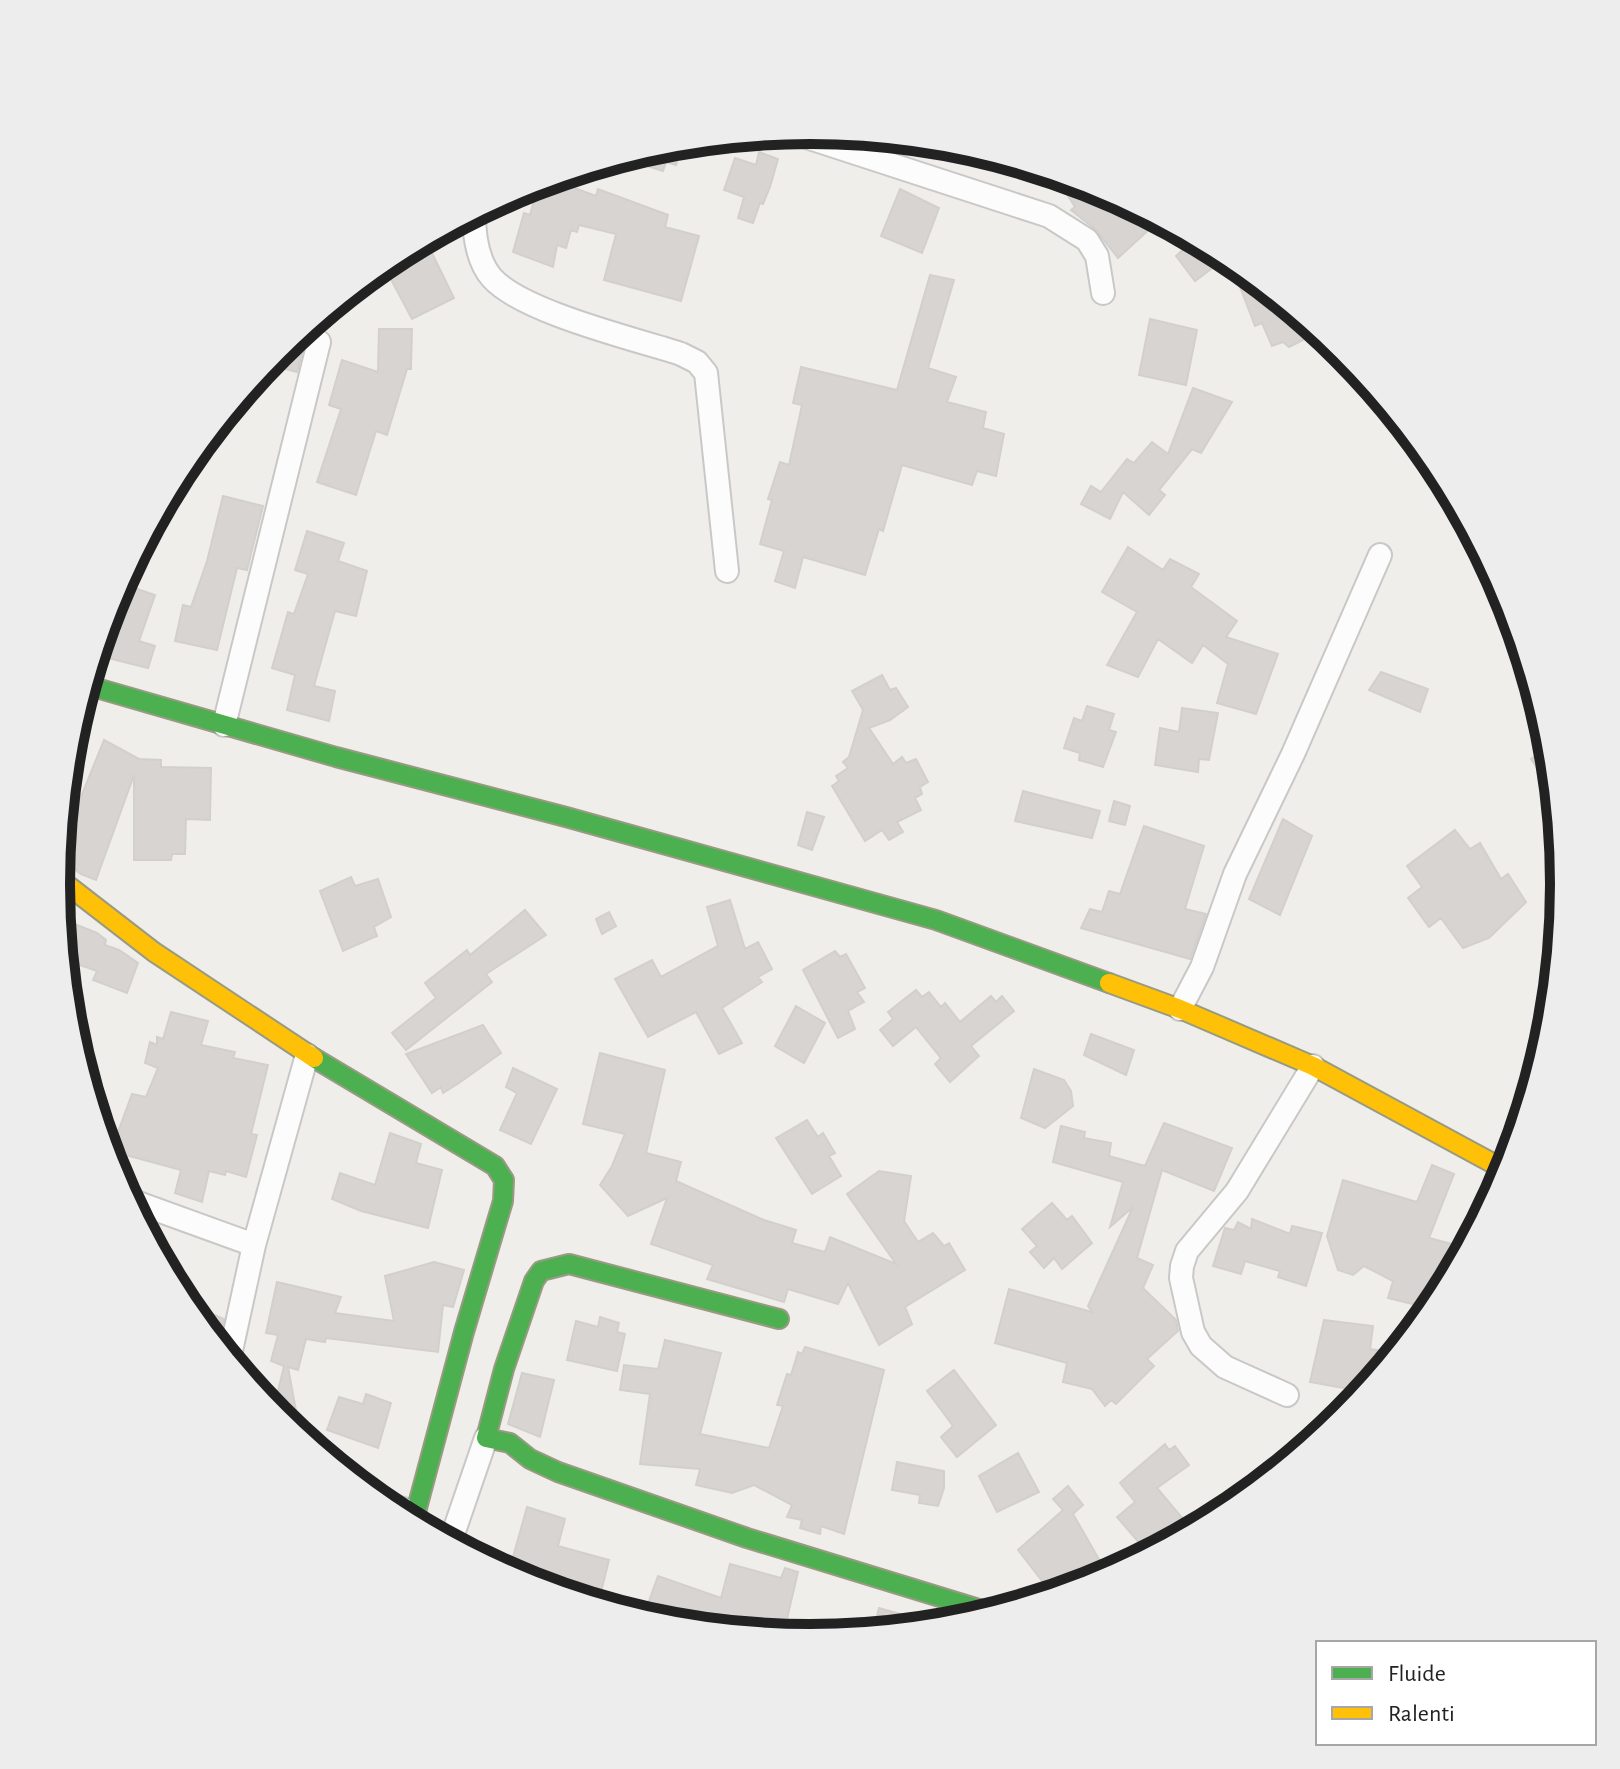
<svg xmlns="http://www.w3.org/2000/svg" width="1620" height="1769" font-family="'Alegreya Sans',sans-serif">
<rect width="100%" height="100%" fill="#f0eeeb"/>
<path fill="#d7d4d2" stroke="#d3d0cc" stroke-width="2" d="M682,143l-6,22 -10,-3 -3,9 -42,-13 42,-13z
M759,152l19,7 -8,28 -7,17 -3,-1 -7,20 -15,-5 6,-21 -20,-7 11,-32 21,7z
M1055,175l44,13 39,21 14,18 -34,31 -23,-29 -24,-19 4,-3z
M550,179l46,17 2,-7 70,26 -3,12 34,9 -18,65 -77,-21 12,-46 -37,-9 -2,7 -6,-2 -5,18 -9,-3 -4,22 -40,-15 11,-39 6,2 6,-22 5,3 5,-16z
M900,189l39,19 -17,45 -41,-17z
M1195,239l32,18 -32,24 -19,-25z
M431,251l23,47 -42,21 -25,-47z
M1229,258l63,51 11,31 -14,7 -6,-5 -11,4 -10,-23 -7,3z
M930,275l24,5 -26,88 28,9 -9,25 39,10 -3,16 21,6 -8,42 -19,-5 -5,14 -70,-20 -19,66 -4,-2 -14,46 -62,-18 -8,31 -20,-7 9,-30 -24,-7 12,-44 -4,-1 12,-37 9,3 13,-60 -9,-2 8,-36 96,23z
M1150,319l47,11 -11,55 -47,-10z
M379,329h33l-1,40h-4l-20,66 -11,-4 -20,64 -39,-13 24,-73 -12,-4 13,-45 36,12z
M303,330l-5,22 4,1 -5,19 -31,-8 11,-13z
M1193,388l39,14 -31,51 -9,-4 -33,41 6,5 -16,20 -26,-23 -13,27 -29,-15 10,-18 10,6 26,-33 7,4 18,-21 16,12z
M223,496l40,10 -16,64 -10,-2 -20,82 -42,-9 8,-36 8,2 16,-46z
M307,531l37,12 -6,18 29,10 -11,45 -21,-5 -21,75 21,5 -6,30 -42,-11 8,-35 -23,-7 16,-56 6,2 14,-40 -13,-4z
M1128,547l35,23 7,-11 29,15 -8,13 46,34 -11,16 52,17 -22,60 -39,-11 11,-39 -25,-19 -11,18 -34,-24 -20,38 -31,-12 30,-53 -35,-20z
M120,583l35,12 -16,46 16,5 -7,22 -40,-10 7,-23 -12,-5 6,-20 4,1z
M1381,672l47,17 -8,23 -51,-22z
M882,675l8,15 6,-2 12,19 -18,13 -21,8 24,36 9,-7 4,6 10,-4 12,23 -8,5 2,7 -7,4 6,12 -24,12 6,10 -14,8 -7,-10 -17,11 -33,-55 7,-5 -3,-5 12,-8 -5,-6 6,-5 14,-47 -11,-19z
M1087,706l27,8 -5,16 7,2 -13,35 -24,-7 1,-7 -16,-5 10,-30 8,3z
M1182,708l36,5 -9,47 -10,-1 -1,13 -43,-7 5,-37 19,4z
M104,740l35,19 22,1v7l50,1 -1,52 -24,-1 -1,35h-13l-1,6h-37v-85l-38,105 -15,-6 -21,-16 14,-44z
M1550,745l2,15 3,35 -24,-36z
M1023,791l77,20 -8,27 -77,-17z
M1114,801l16,5 -5,19 -16,-4z
M807,812l17,5 -12,33 -14,-5z
M1283,819l29,17 -32,79 -31,-16z
M1144,826l60,20 -19,63 21,5 -16,45 -109,-31 9,-19 12,3 7,-21 11,3z
M1455,830l15,19 10,-6 21,36 7,-5 18,28 -37,36 -26,10 -22,-30 -12,9 -21,-29 14,-11 -15,-21z
M351,877l4,9 23,-7 13,38 -17,10 3,9 -34,15 -23,-60z
M730,900l15,49 13,-7 14,27 -14,8 4,5 -40,26 20,35 -23,11 -23,-42 -48,25 -33,-58 37,-19 9,17 57,-31 -11,-39z
M525,910l21,25 -60,39 6,8 -86,68 -14,-17 44,-35 -11,-15 42,-33 3,5z
M609,912l7,14 -14,8 -6,-15z
M72,923l25,10 9,7 -1,5 14,5 19,13 -11,30 -34,-13 4,-9 -34,-12v-8z
M835,951l5,6 6,-3 19,34 -8,4 7,10 -16,9 7,18 -17,9 -35,-68z
M916,990l6,7 7,-5 12,15 4,-4 15,19 31,-26 5,6 6,-6 12,15 -43,35 8,10 -29,26 -15,-18 6,-6 -25,-31 -23,19 -13,-16 13,-11 -5,-7z
M796,1006l29,17 -21,40 -29,-17z
M171,1012l37,9 -7,24 34,7 -2,6 35,7 -17,69 6,1 -11,42 -20,-6 -1,4 -16,-4 -7,31 -27,-9 6,-23 -70,-19 21,-57 14,3 12,-29 -13,-5 5,-21 7,3v-8l6,2z
M483,1025l18,28 -42,30 -16,10 -2,-6 -9,6 -26,-39z
M1091,1034l43,16 -8,25 -42,-20z
M600,1053l65,17 -19,83 35,9 -5,19 88,39 32,10 -4,13 33,9 5,-15 66,27 -49,-70 32,-23 32,5 -7,45 14,21 15,-9 11,13 5,-3 16,27 -60,37 7,17 -33,21 -31,-62 -10,21 -50,-15 -4,13 -77,-23 6,-14 -62,-21 16,-46 -39,18 -28,-31 12,-19 13,-32 -42,-10z
M513,1068l44,21 -26,55 -31,-14 17,-37 -11,-6z
M1034,1069l30,11 7,11 2,15 -28,22 -24,-10z
M807,1120l11,17 5,-4 12,20 -6,3 12,20 -29,18 -36,-56z
M1164,1123l68,25 -18,43 -52,-21 -25,88 16,7 -10,23 33,32 2,11 -31,28 7,7 -38,38 -5,-4 -6,6 -13,-17 -29,-7 4,-19 -72,-20 14,-54 83,23 -4,-6 45,-99 -23,20 13,-45 -70,-20 8,-36 24,6 -1,6 27,5 -2,13 36,10z
M390,1133l31,11 -5,19 26,7 -14,58 -67,-17 -29,-12 8,-26 35,12z
M1432,1165l22,9 -25,64 38,10 -34,61 -45,-11 5,-17 -29,-15 -11,9 -15,-5 -11,-34 16,-56 74,22z
M1052,1203l15,17 5,-4 20,27 -30,26 -8,-11 -10,10 -14,-16 7,-6 -15,-17z
M1252,1219l38,15 2,-8 30,7 -16,53 -28,-9 2,-6 -35,-10 -4,13 -28,-8 12,-38 9,2 4,-8 13,7z
M434,1262l30,8 -11,37 -10,-2 -5,47 -112,-14 -1,4 -19,-3 -8,31 -10,-3 13,71 -24,-21 -18,-21 19,-5 6,-25 -13,-5 7,-26 -12,-2 11,-51 64,15 -6,16 59,8 -9,-45z
M182,1301l42,18 -6,27 -35,-43z
M600,1317l19,6 -2,9 8,2 -8,37 -50,-11 9,-39 22,6z
M1324,1320l49,6 -3,23 26,4 -54,66 7,-30 -39,-7z
M665,1340l56,13 -21,81 69,14 14,-42 -6,-1 10,-31 4,1 7,-23 4,2 3,-7 79,23 -40,164 -23,-8 -1,8 -20,-6 2,-8 -15,-3 5,-12 -38,-20 -22,8 -36,-8 4,-16 -60,-5 10,-70 -30,-4 4,-25 34,4z
M954,1370l42,55 -39,32 -16,-20 12,-11 -26,-35z
M522,1373l32,7 -14,57 -32,-13z
M366,1394l25,9 -13,45 -51,-18 12,-33 24,7z
M1165,1444l4,6 6,-4 14,19 -32,23 26,31 -29,25 -4,-7 -9,8 -24,-28 18,-15 -15,-19z
M1018,1453l21,39 -42,20 -18,-36z
M897,1462l47,9v17l-6,18 -19,-3 1,-8 -28,-5z
M1068,1486l15,19 -10,9 27,47 -13,10 9,11 -43,13 -35,-45 45,-40 -10,-11z
M527,1507l38,12 -7,27 51,14 -11,44 -77,-23 -53,-28 1,-3 44,7z
M730,1564l51,14 4,-10 13,4 -15,64 -90,-9 -48,-15 13,-36 63,22z
M879,1608l59,17v1l-65,6z"/>
<g fill="none" stroke-linecap="round" stroke-linejoin="round">
<g stroke="#c9c8c7" stroke-width="26">
<path id="street" d="M791,132l258,84 38,24 10,16 6,37
M474,213c0,21 3,48 18,65 30,34 143,61 189,76l16,8 9,11 21,198
M224,725l95,-383
M1180,1009l22,-42 33,-93 58,-120 87,-199
M127,1199l127,46
M229,1360l25,-115 53,-190
M1287,1395l-62,-28 -24,-21 -8,-14 -12,-54 1,-12 5,-15 50,-60 76,-125
M380,1502l35,11
M450,1543l36,-105"/>
</g>
<g stroke="#999a82" stroke-width="22">
<path id="fast" d="M86,685l250,72 230,60 370,103 173,63
M314,1058l181,108 9,14 -1,21 -39,131 -51,191
M779,1319l-210,-55 -28,7 -7,10 -30,88 -18,69 24,5 20,16 28,13 189,66 245,75"/>
</g>
<g stroke="#999a82" stroke-width="22">
<path id="slow" d="M57,877l97,75 160,106
M1109,983l71,26 133,57 194,105"/>
</g>
<use href="#street" stroke="#fdfcfc" stroke-width="22"/>
<use href="#fast" stroke="#4caf50" stroke-width="18"/>
<use href="#slow" stroke="#ffc107" stroke-width="18"/>
</g>
<path d="M0 0H1620V1769H0ZM70 884a740 740 0 1 1 1480 0a740 740 0 1 1-1480 0Z" fill="#ededed" fill-rule="evenodd"/>
<path fill="none" stroke="#222" stroke-width="10" d="M70 884a740 740 0 1 1 1480 0a740 740 0 1 1-1480 0Z"/>
<rect x="1316" y="1641" width="280" height="104" fill="#ffffff" stroke="#a7a7a7" stroke-width="2"/>
<rect x="1332" y="1667" width="40" height="12" fill="#4caf50" stroke="#a7a7a7" stroke-width="2"/>
<text x="1388" y="1681" font-size="24" fill="#222222">Fluide</text>
<rect x="1332" y="1707" width="40" height="12" fill="#ffc107" stroke="#a7a7a7" stroke-width="2"/>
<text x="1388" y="1721" font-size="24" fill="#222222">Ralenti</text>
</svg>
